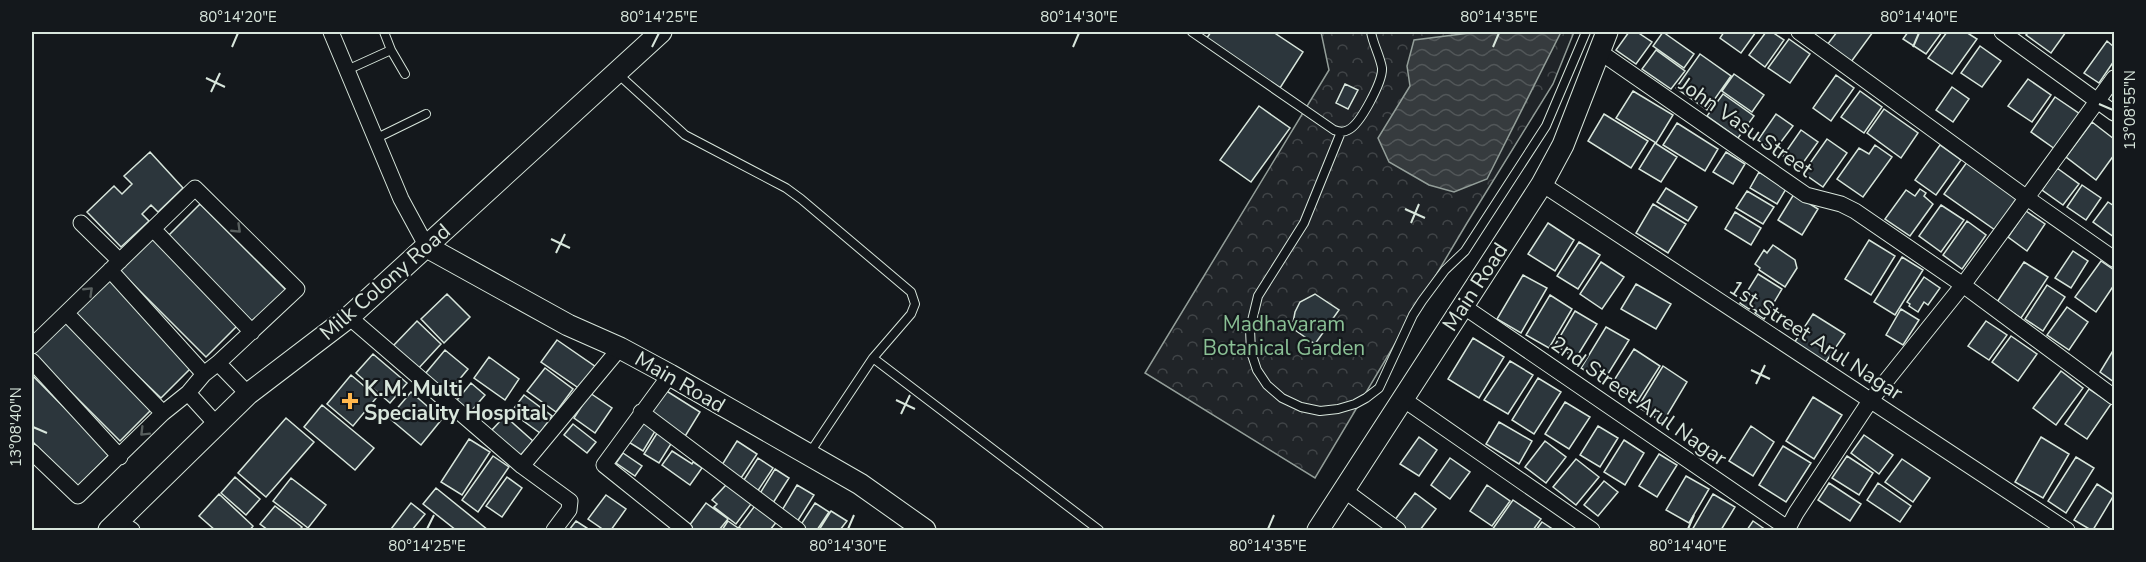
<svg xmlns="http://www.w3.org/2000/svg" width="2146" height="562" font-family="'Nunito Sans',sans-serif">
<defs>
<pattern id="park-crowns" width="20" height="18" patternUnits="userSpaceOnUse" patternTransform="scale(1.5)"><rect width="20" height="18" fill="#202428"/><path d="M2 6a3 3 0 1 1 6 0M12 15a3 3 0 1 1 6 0" fill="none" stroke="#404447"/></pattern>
<pattern id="water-waves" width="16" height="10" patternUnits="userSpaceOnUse" patternTransform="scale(1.5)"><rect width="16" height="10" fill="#363b3e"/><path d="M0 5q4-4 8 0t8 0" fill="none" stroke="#525759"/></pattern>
</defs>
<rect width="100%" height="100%" fill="#14181c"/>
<path fill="url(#park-crowns)" stroke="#939e99" stroke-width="1.5" d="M1321,32h253l-21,52 -86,139 -152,255 -170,-105 184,-303z"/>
<path fill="url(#water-waves)" stroke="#939e99" stroke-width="1.5" d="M1478,32h83l-74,147 -33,13 -25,-7 -40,-23 -11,-24 32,-52 -3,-20 7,-26z"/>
<path fill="#2c363c" stroke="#d8e6dc" stroke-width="1.5" d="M1211,32h62l30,20 -23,36 -74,-49z
M1629,32h8l15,10 -16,22 -20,-14z
M1663,32l31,22 -10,14 -31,-22z
M1724,32h32l-15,21 -21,-15z
M1766,32h6l12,8 -19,27 -16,-12z
M1837,32h36l-22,30 -24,-17z
M1908,32h34l-16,22 -23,-15z
M1947,32h19l11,7 -25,35 -24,-16z
M2029,32h37l-15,21 -25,-18z
M1789,39l21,15 -20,29 -22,-15z
M2107,41l7,6v14l-15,22 -15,-10z
M1980,46l21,15 -19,26 -21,-14z
M1656,50l29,21 -14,18 -29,-20z
M1700,54l31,22 -24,34 -31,-22z
M1734,74l30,21 -12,17 -30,-21z
M1836,75l18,13 -23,33 -18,-13z
M2028,79l23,16 -19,27 -24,-16z
M1345,84l13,6 -10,19 -12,-6z
M1952,87l17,12 -16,23 -17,-12z
M1633,91l40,24 -17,28 -40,-25z
M1860,91l22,16 -18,26 -23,-16z
M1723,94l31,22 -16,22 -31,-22z
M2055,97l25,17 -25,35 -24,-17z
M1259,106l31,22 -39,54 -31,-22z
M1884,109l34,24 -17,25 -34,-25z
M1604,114l44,27 -17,27 -43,-27z
M1776,114l17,12 -19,25 -16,-11z
M2092,122l22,17v16l-18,25 -30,-23z
M1677,123l41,26 -13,22 -42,-26z
M1801,130l17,12 -18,25 -17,-11z
M1827,139l20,14 -24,34 -20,-14z
M1655,143l22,14 -16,25 -22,-13z
M1875,145l17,12 -29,40 -26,-18 22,-31 10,6z
M1940,145l21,15 -25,35 -21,-15z
M150,152l33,36 -25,24 -7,-7 -9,9 7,7 -28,26 -34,-35 27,-26 8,8 10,-10 -8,-8z
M1726,152l19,12 -12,20 -20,-12z
M1967,162l51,35 -23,33 -51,-36z
M2057,168l22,16 -16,21 -21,-15z
M1759,172l27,17 -9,15 -27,-16z
M2082,185l19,13 -15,22 -19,-13z
M1666,188l31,19 -9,14 -31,-19z
M1920,189l6,4 -2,3 9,8 -23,32 -25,-17 21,-29 9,6z
M1747,191l27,16 -11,17 -27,-16z
M1794,194l24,15 -16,26 -24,-15z
M2108,202l6,4v31l-21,-15z
M200,204l87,87 -33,32 -87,-86z
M1653,204l33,20 -18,29 -32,-20z
M1941,205l23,15 -23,32 -22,-16z
M2026,211l19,13 -18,27 -19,-14z
M1735,212l26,16 -10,17 -26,-16z
M1967,221l19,14 -24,34 -19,-14z
M1548,223l26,17 -19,31 -27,-17z
M152,237l87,87 -33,33 -87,-87z
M1869,240l26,16 -24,39 -26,-16z
M1579,242l21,13 -22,34 -21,-13z
M1773,245l22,15 2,8 -12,19 -26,-17 1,-2 -5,-4 9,-14 3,3z
M2073,251l15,10 -17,27 -16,-10z
M1902,257l21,13 -28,45 -21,-13z
M2101,261l13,9v15l-18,27 -21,-15z
M1601,262l23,15 -22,32 -22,-15z
M2024,262l24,15 -27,41 -24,-16z
M1758,274l24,15 -18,30 -9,-6 2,-2 -7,-4 -1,2 -9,-6z
M1523,275l24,13 -26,45 -24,-14z
M1924,277l16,11 -12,17 -4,-3 -6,10 -9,-6 1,-2 -3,-2z
M107,278l87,87 -33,33 -45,-43 -42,-44z
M1636,284l35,20 -15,25 -35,-20z
M2047,285l18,12 -22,34 -18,-12z
M447,294l23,23 -26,26 -23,-24z
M1315,294l24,16 -24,34 -23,-16 3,-16 5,-10z
M1550,295l22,14 -23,39 -23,-13z
M2067,307l21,15 -19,28 -22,-15z
M1901,309l18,11 -16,25 -17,-10z
M1575,311l22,13 -21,34 -21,-13z
M1813,314l32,20 -20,29 -31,-20z
M66,321l87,87 -33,33 -87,-87z
M417,321l24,23 -24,26 -24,-24z
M1986,321l21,14 -18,25 -21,-14z
M1606,327l23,13 -26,42 -22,-14z
M2011,336l26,18 -19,27 -26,-19z
M1473,338l31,19 -25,41 -31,-19z
M557,340l39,27 -16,22 -39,-27z
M1634,349l26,17 -23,36 -26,-17z
M2114,349v33l-14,-10z
M445,350l23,19 -20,24 -23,-19z
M373,354l34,29 -17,20 -34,-30z
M489,357l30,22 -14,21 -31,-22z
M1510,361l23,14 -25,39 -24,-14z
M1663,366l24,16 -24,40 -25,-15z
M545,368l28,21 -17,23 -29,-21z
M2061,371l22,17 -27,37 -23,-17z
M32,375l78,79 -33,33 -45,-46z
M351,375l26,22 -24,29 -26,-22z
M1538,378l23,14 -27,42 -22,-14z
M471,383l14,12 -18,21 -14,-11z
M2089,389l22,15 -24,35 -22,-15z
M665,390l35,22 -16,26 -36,-22z
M411,392l31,27 -21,26 -32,-27z
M590,393l22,15 -17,25 -21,-15z
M524,395l28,21 -12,17 -29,-21z
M1813,397l29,18 -28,44 -28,-18z
M1565,402l25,15 -21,32 -24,-15z
M322,405l52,43 -19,22 -51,-43z
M505,416l28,25 -14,16 -29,-25z
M286,418l28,24 -48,55 -28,-24z
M641,418l16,10 -14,23 -16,-10z
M1499,422l33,19 -13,23 -33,-20z
M573,424l23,18 -9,11 -23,-18z
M1598,426l20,12 -18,29 -20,-12z
M1751,426l23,16 -21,34 -24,-15z
M659,430l15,9 -15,24 -15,-9z
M1864,435l29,20 -14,19 -28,-21z
M1419,437l18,13 -18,26 -19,-12z
M2041,437l28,17 -26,44 -28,-16z
M469,439l21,13 -28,43 -21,-13z
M1624,440l20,13 -19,32 -21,-13z
M737,441l20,13 -18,27 -19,-13z
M1545,441l21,16 -20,26 -21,-16z
M1783,446l28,17 -25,39 -27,-17z
M672,451l20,13 1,-2 9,6 -12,17 -28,-20z
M623,453l19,13 -7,10 -19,-13z
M1659,454l18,11 -20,32 -18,-11z
M493,456l16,11 -31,45 -16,-12z
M1847,456l26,17 -14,22 -27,-17z
M2076,457l18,11 -28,45 -18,-12z
M758,458l15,10 -16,24 -15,-9z
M1450,458l20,14 -20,27 -19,-14z
M1576,459l23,18 -23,28 -23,-18z
M1902,459l28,19 -17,24 -28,-20z
M775,469l14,9 -16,25 -14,-8z
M1686,476l23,13 -20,34 -23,-13z
M235,477l25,22 -14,16 -25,-22z
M507,477l15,11 -20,29 -16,-11z
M291,478l35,27 -18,23 -35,-27z
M1604,481l14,11 -20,24 -14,-11z
M1829,483l32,21 -11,17 -32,-21z
M1878,483l33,23 -11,16 -33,-22z
M2097,484l17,11 -21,35h-2l-17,-10z
M726,485l28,15 -18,24 -22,-17 3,-3 -5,-4z
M797,485l17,10 -17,27 -16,-10z
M1487,485l23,16 -18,25 -22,-15z
M436,488l52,42h-32l-33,-26z
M1415,493l21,16 -16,21h-13l-13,-9z
M219,494l34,32 -3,4h-35l-16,-14z
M1713,494l22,13 -14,23h-29z
M606,495l20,14 -15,21h-7l-16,-11z
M1513,500l28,19 -8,11h-41z
M411,503l14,11 -13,16h-19l-2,-1z
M706,503l22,16 -9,11h-33z
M757,503l21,17 -8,10h-27l-4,-3z
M815,503l14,9 -12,18h-10l-7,-4z
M275,506l27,21 -3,3h-31l-8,-6z
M831,511l16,10 -7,9h-21z
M576,521l14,9h-21z
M728,521l13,9h-19z
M1753,521l13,9h-19z
M1542,522l12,8h-18z"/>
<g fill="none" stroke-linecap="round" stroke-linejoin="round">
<g stroke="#d8e6dc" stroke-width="10">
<path id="lane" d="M384,32l7,18 14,24
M1192,32l142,98c5,2 9,3 14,0 12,-5 35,-49 34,-62 -2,-12 -9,-24 -11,-36
M347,70l44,-20
M619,75l66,60 101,53 15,11 110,93 4,12 -4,10 -38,44
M1341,132l-37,91 -46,73 -8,33 1,23 6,18 10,15 15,13 19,9 19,4 18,-2 17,-5 11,-6 13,-10 34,-73 9,-14 23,-31 20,-19 81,-125 40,-94
M377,138l49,-24
M809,454l64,-96 226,172"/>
</g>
<g stroke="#d8e6dc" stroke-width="17">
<path id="street" d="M331,32l70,167 26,48
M1799,32l228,166 87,61
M2002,32l112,81
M1600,52l206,143 35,9 14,7 108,74 151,112
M1542,184l525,346
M81,223l39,38
M153,229l99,103
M110,270l94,104
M1463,306l327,224
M66,313l97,100
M349,317l173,149 48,35 -1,9 -15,20
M32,346l163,-158 102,101 -79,74 -14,11 -16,19 -25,20 -85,83 -46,-44
M32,361l88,96
M218,363l30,31
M670,375l-66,90 81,65
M188,393l30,33
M1403,399l189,131
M641,412l157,118
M522,466l98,-118
M1344,490l54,40
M118,521l14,9
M1787,530l9,-17 74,-112 93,-116 151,-207"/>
</g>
<g stroke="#d8e6dc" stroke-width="23">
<path id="secondary" d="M427,247l141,78 52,23 50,27 190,109 65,46
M109,530l139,-136 101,-77 312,-285
M1318,530l224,-346 21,-39 44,-113"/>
</g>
<use href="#lane" stroke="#14181c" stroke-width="8"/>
<use href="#street" stroke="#14181c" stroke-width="15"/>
<use href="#secondary" stroke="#14181c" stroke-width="21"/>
</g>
<defs><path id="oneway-chevron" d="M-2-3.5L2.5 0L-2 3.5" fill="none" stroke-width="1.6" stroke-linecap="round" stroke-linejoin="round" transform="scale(1.5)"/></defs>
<g stroke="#59605f">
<use href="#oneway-chevron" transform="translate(237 229) rotate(44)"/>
<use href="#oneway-chevron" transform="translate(89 291) rotate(-44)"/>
<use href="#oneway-chevron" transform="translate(144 432) rotate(135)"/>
</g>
<path fill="none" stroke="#d8e6dc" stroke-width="2" d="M232,47l6,-14M652,47l7,-14M1073,47l6,-14M1493,47l6,-14M1913,47l6,-14M206,78l19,9M211,92l9,-19M2099,104l14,6M1405,209l20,9M1411,223l8,-19M551,239l19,9M556,253l9,-19M1751,370l19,9M1756,384l9,-19M896,400l19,9M901,414l9,-19M33,427l14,6M427,529l7,-14M848,529l6,-14M1268,529l6,-14M1688,529l6,-14"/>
<path fill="#ffb74d" stroke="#14181c" stroke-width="2" d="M347 392h6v6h6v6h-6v6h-6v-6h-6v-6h6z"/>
<g text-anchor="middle" stroke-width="4.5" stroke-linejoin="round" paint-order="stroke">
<g font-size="21" fill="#d8e6dc" stroke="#14181c">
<text transform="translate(1746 127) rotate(35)" y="7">John Vasu Street</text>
<text transform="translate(385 282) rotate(-41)" y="7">Milk Colony Road</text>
<text transform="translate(1475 287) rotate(-57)" y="7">Main Road</text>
<text transform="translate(1816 340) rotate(33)" y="7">1st Street Arul Nagar</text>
<text transform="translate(680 382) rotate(30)" y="7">Main Road</text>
<text transform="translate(1639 401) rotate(35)" y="7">2nd Street Arul Nagar</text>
</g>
<g font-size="21" fill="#8ac095" stroke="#14181c">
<text x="1284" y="331">Madhavaram<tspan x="1284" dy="24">Botanical Garden</tspan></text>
</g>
<g font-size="21" font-weight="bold" fill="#d8e6dc" stroke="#14181c" text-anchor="start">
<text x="364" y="396">K.M. Multi<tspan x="364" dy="24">Speciality Hospital</tspan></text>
</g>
</g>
<rect width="2146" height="562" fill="none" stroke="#14181c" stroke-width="66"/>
<rect x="33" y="33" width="2080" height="496" fill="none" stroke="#d8e6dc" stroke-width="2"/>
<g font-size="15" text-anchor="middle" fill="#d8e6dc">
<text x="238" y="22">80°14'20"E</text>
<text x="659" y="22">80°14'25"E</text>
<text x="1079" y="22">80°14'30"E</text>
<text x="1499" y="22">80°14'35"E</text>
<text x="1919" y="22">80°14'40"E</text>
<text transform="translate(2130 110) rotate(-90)" y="5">13°08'55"N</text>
<text transform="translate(16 427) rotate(-90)" y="5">13°08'40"N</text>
<text x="427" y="551">80°14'25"E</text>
<text x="848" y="551">80°14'30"E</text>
<text x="1268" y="551">80°14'35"E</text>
<text x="1688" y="551">80°14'40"E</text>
</g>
</svg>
